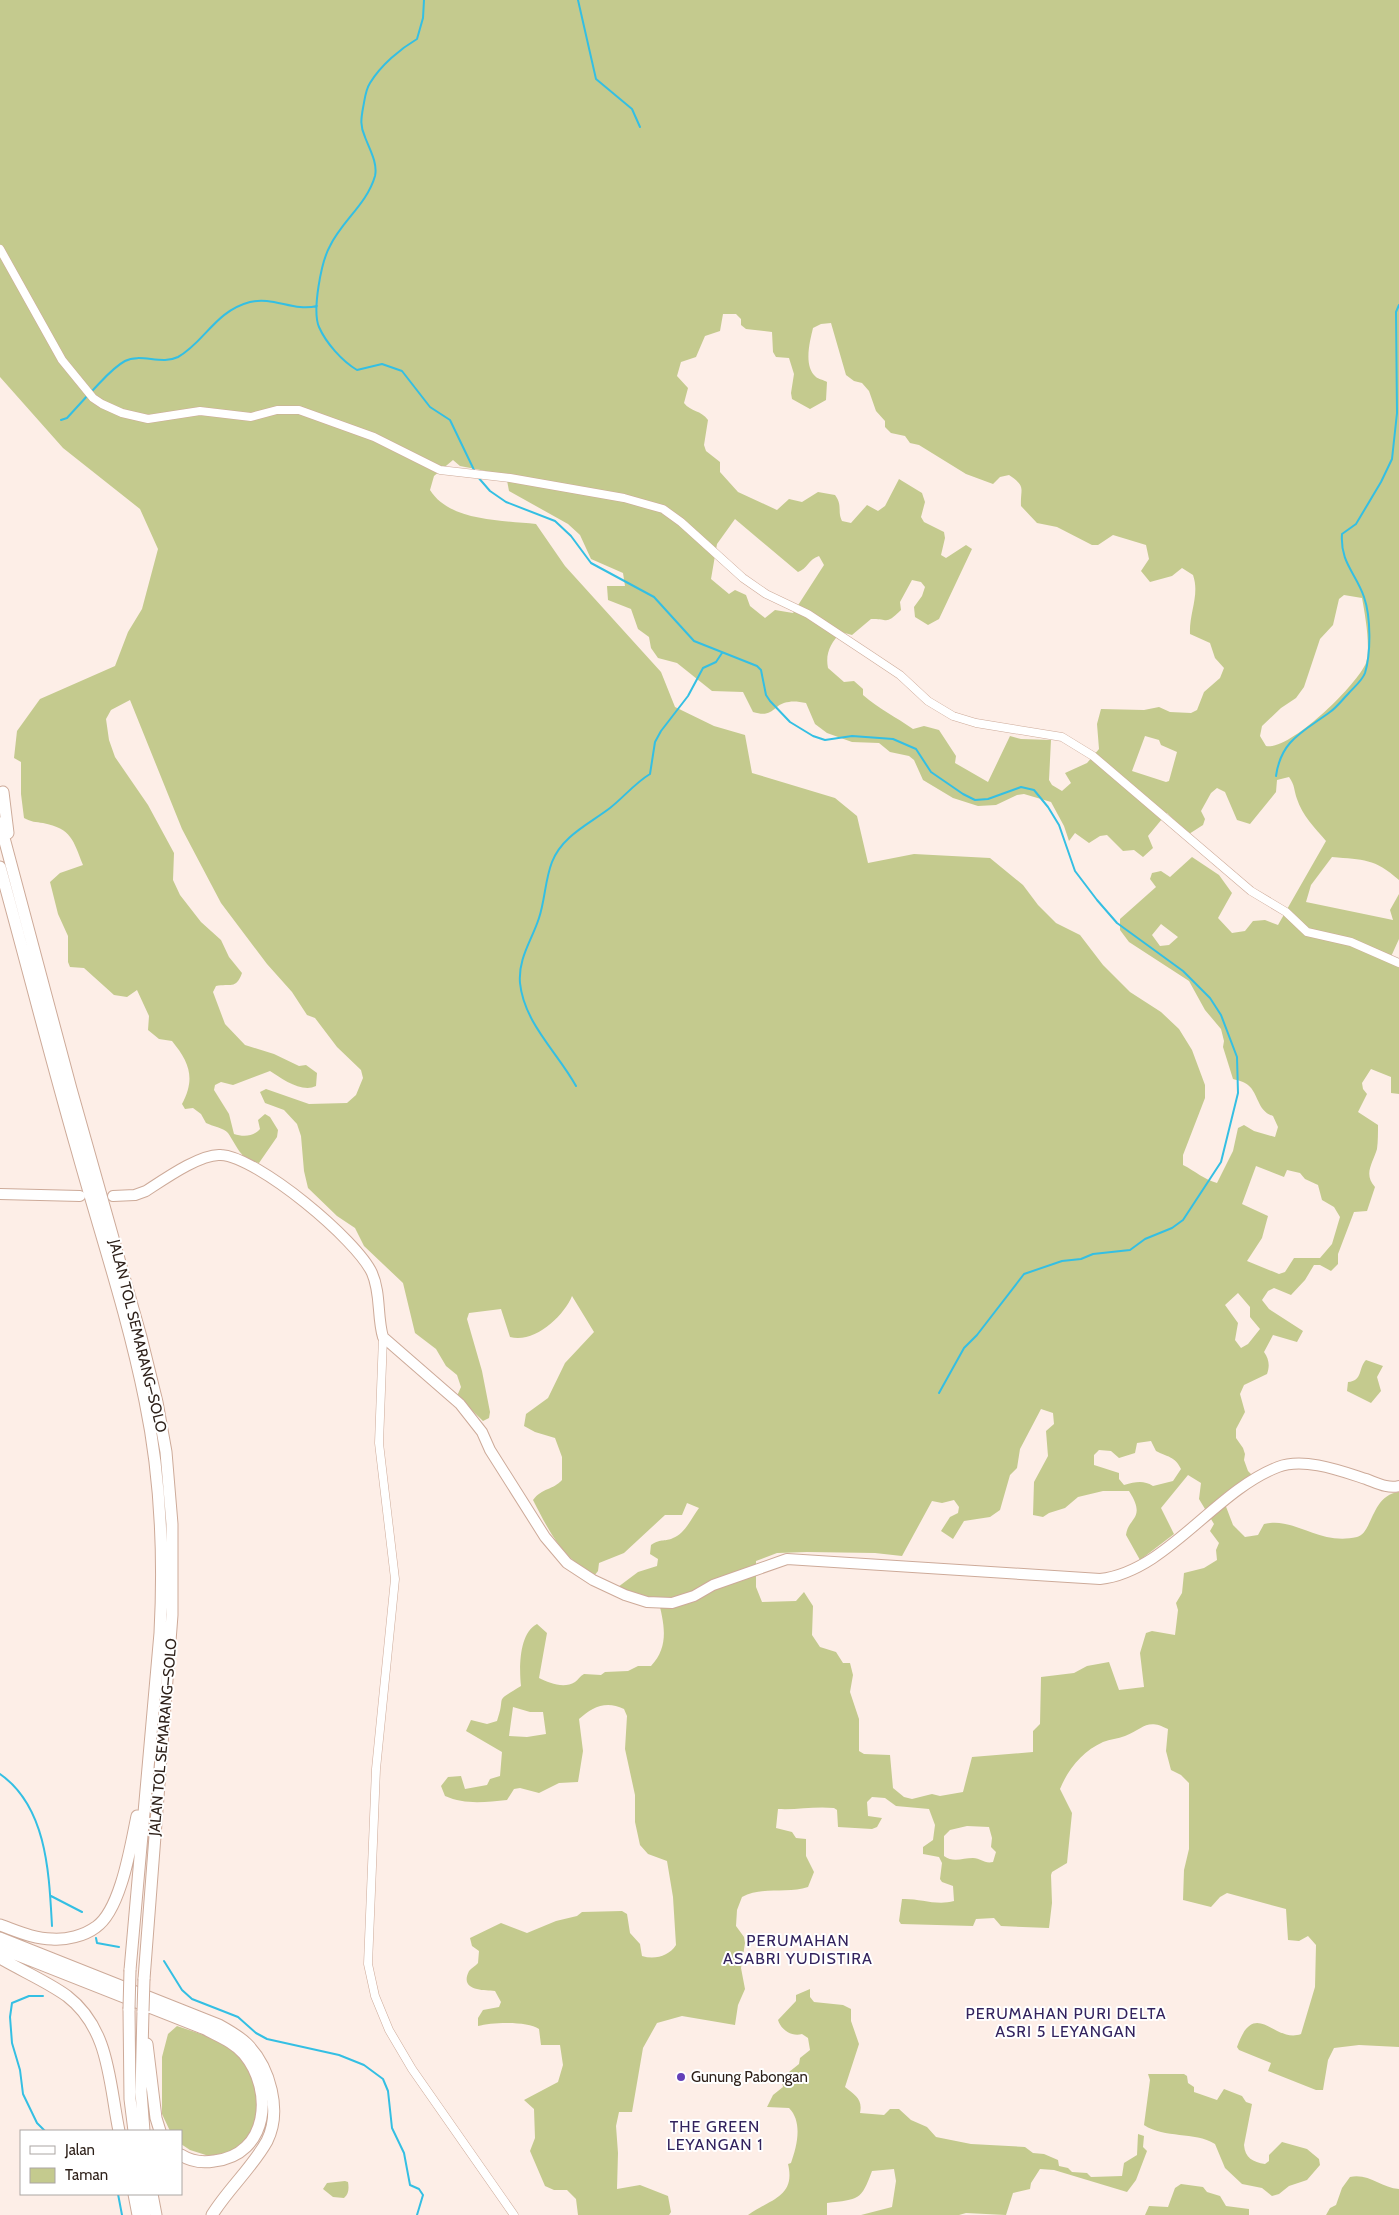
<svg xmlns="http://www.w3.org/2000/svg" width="1399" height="2215" font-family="Cabin,sans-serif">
<rect width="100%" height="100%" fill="#fdeee7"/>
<path fill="#c4ca8e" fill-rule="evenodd" d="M0,0h1399v880c-25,-22 -35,-20 -67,-23l-21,28 -5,17 87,18 -3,-10 9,-16v45l-10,22 10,6v127l-8,-1v-16l-20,-8 -9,14 1,6 4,5 -9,18 20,13c0,7 0,17 -1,24 -4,14 -14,25 -2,38l-8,24 -13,1 -16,42v10l-7,7 -11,-6h-6l-9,15 -14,15 -17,-7 -6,3 -6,9 7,9 34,22 -6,11 -24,-7 -9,17c5,7 6,14 3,22l-23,11 -4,9 5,18 -9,17v9l7,10 2,6 -1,6 4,11 6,6 -29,27 8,21 12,12 13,-2 6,-11c30,-8 54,22 93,13 16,-4 14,-42 42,-45v555l-40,-2 -25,3 -6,12 -5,30h-7l-48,-19 3,-8 -32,-13 -2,-3c18,-51 37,-3 64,-13l14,-47 1,-42 -8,-9 -9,5 -11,-1 -2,-31 -59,-16 -7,4 -9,10 -28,-7 1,-30 5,-21v-66l-8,-8 -10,-5 -5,-19 2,-22c-21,-11 -24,-1 -43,7 -7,3 -15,3 -22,6 -20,9 -35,27 -43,47l12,24 -5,50 -15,9 -1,3 1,28 -3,25 -48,-2 -7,-8 -18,1 -3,7 -72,-2 -2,-3 3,-22c17,-1 34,7 52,2l-1,-15 -11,-4 -2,-3 2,-16 -3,-6 -16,-3v-7l10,-7 2,-15 -6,-16 -33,-3 -11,-8 -13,-1 -5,5 1,14 14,2 -5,9 -5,2 -34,-2 -1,-17 -3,-2c-20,-2 -36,2 -56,1l-2,19 16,4 4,6 10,1v17l8,16 -6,15c-21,7 -46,-1 -66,10l-5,13 -1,16 8,11 1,6 -4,25 4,21 -7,16 -3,20 -53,-9 -25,7 -14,25 -11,64h-13l-3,14 2,27 -1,36 23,-4 28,11 3,16 -2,3h-91l-2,-16 -9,-9h-13l-9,-4 -15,-35 5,-13 -1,-29 -10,-9 34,-18 5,-17 -3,-20h-19l-2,-16c-12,-8 -46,-7 -61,-3v-8l5,-8 16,-3 2,-5 -6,-11c-12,-1 -36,0 -26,-20 2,-3 7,-5 9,-8l1,-12 -7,-5 -2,-8 31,-15 26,10 29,-12 21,-5 5,-4 40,-1 5,3 3,19 10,11 2,12c13,4 27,0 34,-11l-3,-48 -6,-36 -19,-7 -8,-9 -5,-23v-27l-10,-46 2,-33 -3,-7c-18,-9 -32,-2 -45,10l4,32 -5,31 -19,1 -20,10 -19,-5 -6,1 -7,11c-21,2 -42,5 -62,-4l-4,-10 7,-9 13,-1 4,13 22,-4 3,-6 10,-3 2,-24 -36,-21 5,-11 16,4 10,-3c10,-28 -5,-17 24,-35 -2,-18 -2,-53 16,-62l10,9 -8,45c10,5 25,11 36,4 3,-2 5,-6 9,-8l17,1 4,-3 23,-1 10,-5h13c19,-20 13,-43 7,-67l-23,-4 -17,-8 20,-15 19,-6 1,-7 -8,-5 1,-9c11,-7 14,-3 22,-7 12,-4 19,-21 26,-30l-12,-5 -5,12h-17l-41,38 -25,10 -1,8 -4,5c-33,-20 -44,-43 -61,-76 9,-12 20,-10 29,-20v-23l-7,-19 -20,-6 -11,-6 2,-12 22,-16 17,-35 29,-31 -22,-36c-8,20 -38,48 -62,41l-9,-28 -32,4 -2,6 15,52 8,41 -1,6 -6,3 -26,-25 4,-9 -4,-12 -11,-9 -10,-17 -21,-16 -12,-50 -39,-37 -9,-18 -18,-12 -29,-28 -4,-17 -3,-35 -4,-12 -13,-14 -19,-7 -5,-11 6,-3 43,15 38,-1 9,-8 7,-17 -2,-8 -24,-23 -22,-29 -8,-3 -15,-23 -25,-28 -46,-61 -39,-74 -52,-129 -19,10 -5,9 3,21 6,17 33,48 26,48 -1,27 7,15 21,27 20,18 8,17 13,16c-6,17 -12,10 -26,13l-3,6 12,32 20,21 29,9 25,12 7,-1 11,8 -1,13c-14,7 -34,-7 -46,-15l-37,14 -12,-3 -6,3 -1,5 15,24 5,20c9,3 19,3 26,-5l-2,-9 7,-6 5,3 8,13 -1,7 -18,26c-18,-2 -22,-17 -31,-30 -4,-5 -16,-7 -22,-10l-5,-9 -8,-6 -8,1 -3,-5c14,-26 7,-42 -10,-63l-13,-2 -11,-9 1,-14 -12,-26 -10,7 -13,-2 -30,-27 -14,-1 -2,-5v-26l-10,-22 -8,-32 10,-9 23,-8c-10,-25 -11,-36 -40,-42 -7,-1 -12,-1 -19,-5l-3,-24v-32l-7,-4 3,-27 23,-32 75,-33 13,-34 14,-23 16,-60 -18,-40 -77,-61 -63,-71zM723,314h13l5,5v6l5,4 26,3 1,20 3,5 13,1 5,16 -3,19 1,6 18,10 16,-9 1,-18c-3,-2 -9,-3 -11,-5 -13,-11 -6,-36 -3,-49l8,-4 10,-1 15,52 8,6 8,2 7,8 7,20 9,10v6l6,6 14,3 5,7 9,2 47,29 27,10 7,-7 9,-2c18,12 11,13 12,31l16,17 20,4 35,18h6l15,-10 33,10 3,14 -8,12 9,11 22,-6 10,-8 11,7c7,20 -4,38 -3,59l20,9 5,15 9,10 -4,10 -16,14 -7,18 -6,3 -21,-1 -11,-5 -15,3 -43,-1 -4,15 2,25 -12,14 -22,10 6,10 -9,8 -10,-6 -3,-5 2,-40 -30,-1 -11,-3 -22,46 -33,-19 1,-7 -17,-26 -15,-4 -11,3c-17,-12 -34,-20 -50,-34v-6l-9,-8 -10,1 -16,-14c-3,-15 3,-25 13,-36l11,3 19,-16c17,-1 14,7 30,-9l-1,-8 12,-22 9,2 4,5 -3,9 -8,11 1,10 13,8 11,-6 33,-70 -6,-4 -20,13 -5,-3 4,-17 -1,-6 -20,-10 -3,-5 4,-15 -3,-9 -23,-14 -14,27 -7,5 -11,-6 -16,18 -9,-2c-5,-10 1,-15 -7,-26l-17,-3 -16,10 -13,-3 -12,11 -39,-18 -18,-20v-10l-14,-11 -2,-6 4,-25c-7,-10 -17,-8 -24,-17l4,-15 -11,-12 4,-14 15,-5 9,-21 15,-5zM453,460l7,6 46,9 3,16 59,33 12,11 11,24 32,14 2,13h-18l1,14 23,9 7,20 11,8 2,11 7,10 19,5 35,28 31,1 10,20c22,7 20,-9 36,-10 5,-1 11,0 17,1l9,21 12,9 25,9 27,1 11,9 19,4 5,4 9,20 30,18 25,8 18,-1 21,-10 7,-1 27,8 13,24 5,15 6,-8 14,10 11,-7 7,-1 16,16 11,-1 9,7 10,-9 -5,-12 19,-23 22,21 14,-9 2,-6 -4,-8 10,-18 6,-5 8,4 12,28 13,4 26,-32 1,-12 12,-3c6,8 5,14 8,22 5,16 18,29 29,42l-48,84 -13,-5 -12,1 -8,10 -13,2 -14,-15 14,-25 -13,-18 -27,-18 -22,20 -9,-6 -9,2 -2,6 6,8 -36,32v11l9,12 60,39 16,29 16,19 3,12 -1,6 10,32c4,1 12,3 15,6 11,9 9,26 25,31l5,11 -3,10 -21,-6 -10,-6 -6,3 -5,23 -16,32c-12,-3 -22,-12 -34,-18v-10l22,-57v-13l-13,-35 -13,-21 -18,-17 -31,-20 -27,-27 -23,-30 -24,-12 -18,-18 -15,-20 -33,-27 -76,-4 -46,9 -11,-47 -22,-18 -83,-25 -7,-38 -31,-9 -39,-19 -14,-35 -96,-106 -29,-42c-33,-4 -86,-2 -106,-34l4,-14zM735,519l63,53c9,-3 11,-13 21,-16l5,9 -31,48 -18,-3 -10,8 -15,-12 -4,-11 -11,-5 -6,4 -18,-15 6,-35zM1344,595l18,3c3,16 9,50 4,65 -9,22 -76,88 -100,83l-6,-10 2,-10 19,-18 15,-10 8,-11 16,-48 13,-14 6,-26zM1145,736l14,4 2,5 16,7 -8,29 -3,1 -34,-11zM1161,924l17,13 -9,8 -9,1 -8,-11zM1256,1166l28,11 3,-7 13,3 5,6 13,6 4,15 12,7 6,10 -8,27 -12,14h-26l-9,14 -6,2 -32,-13 15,-23 6,-22 -26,-12zM1238,1293l12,14v10l10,12 -12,15 -7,4 -6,-8 3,-17 -13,-18zM1041,1409l12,4 1,11 -8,7 2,25 -14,26 -1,33 10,2 6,-4 16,-5 13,-11 25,-6h26c18,28 -1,26 -3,44l14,25 34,-26 -13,-26 27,-33 13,8 -2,16 15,25 -4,7 9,12 -3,7 1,10 -13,8 -20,5 -2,20 -6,10 2,7 -3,25 -23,-4 -6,2 -6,20 4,34 -25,3 -10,-28 -22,4 -13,7 -33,4 -1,47 -7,7v21l-61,5 -9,35 -23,4 -8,-2 -20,5 -8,-2 -11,-9 -3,-33 -26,-1 -5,-3v-32l-9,-27 3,-17 -3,-12h-7l-7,-11 -16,-5 -8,-12 1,-29 -9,-14 -8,9 -34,1 -6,-15v-26l21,-8 30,-1 68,1 27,3 30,-55 10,2 12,-3 5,7 -1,6 -8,4 -9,14 12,8 11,-18 26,-4 10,-7 10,-35 7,-7 3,-19zM1151,1441l5,10c11,6 19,5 25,18l-8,12 -20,5c-10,-6 -17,-4 -29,-1l-5,-6v-6l-25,-8v-10l5,-5 12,1 8,7 16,-5 2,-10zM513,1707l17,5h13l3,22 -19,3 -18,-1zM967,1826l22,1 3,11 -1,9 5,5 -3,10c-9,2 -12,-4 -20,-4 -10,0 -20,5 -29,-2v-20l6,-6z
M1366,1360l17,6 -6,11 4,14 -10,12 -24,-12 1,-9c15,-1 10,-14 18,-22z
M810,1989v8l4,5 29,3 8,4v12l8,23 -14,43c10,8 18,12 15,26l24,2 6,-6h9l12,11 16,7 9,10 35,7 54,3 8,6 11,1 14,6 1,6 9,2 4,4 15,1 4,4 31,-1 2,-13 13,-8 1,-21 6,2 -1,11 4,4 -11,29 -9,12 -73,-22 -14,-1 -9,14 -1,6 -17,4 -7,22 -40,-2 -7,2h-98l31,-8 4,-26 -2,-12 -22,2c-11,30 -13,28 -45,32v12h-79c22,-16 48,-18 40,-51l3,-1c6,-17 12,-41 -2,-55l-22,-1 6,-12 10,-8 -1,-5 2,-6 15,-12 1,-6 10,-8 -2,-12 -6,-4c-10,3 -21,-4 -24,-14l18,-19v-6z
M177,2026l30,10 27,14 13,14 12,36 -3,27 -21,24 -26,5 -19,-6 -9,-6v-13h-11l-8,-17v-57l6,-23z
M1148,2074h36l3,2 1,7 6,4v5l23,8 7,-11 18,7 4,6 6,2 -8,41c1,13 9,17 21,19l4,-3v-6l13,-13 25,7 12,10 1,6 -13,15 -18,6 -10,8 -7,2 -10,-8 -20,-4 -17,-16 -10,-24c-21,-13 -50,-5 -71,-19l6,-45z
M1350,2177c19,-4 31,11 49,12v26h-73l4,-7 6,-3 6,-17z
M345,2181l3,1c1,6 1,12 -4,16l-11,-1 -10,-8 4,-6z
M1181,2184l22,3 4,5 13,4 6,10 23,3v6h-104l4,-9 19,1 7,-19z"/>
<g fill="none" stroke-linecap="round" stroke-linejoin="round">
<path stroke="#34bfe3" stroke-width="2" d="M424,0l-1,18 -6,21c-17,10 -36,26 -47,44 -5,8 -5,16 -7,25 -2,11 -3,18 2,29 4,11 13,26 10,39 -8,28 -33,45 -45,70 -9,16 -18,65 -11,81 7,16 23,34 38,43l25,-6 20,7 28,36 20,13 25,52
M578,0l18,79 36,30 8,18
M91,392c11,-11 21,-24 34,-31 15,-8 37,4 53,-4 26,-14 37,-46 72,-55 23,-6 44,10 67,4
M61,420l6,-2 21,-23
M477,476l13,15 16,11 49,19 16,15 20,27 63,34 40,44 63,25 4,4 5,25 4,6 20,21 23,14 12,4 27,-4 41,3 23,10 15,23 32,22 12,6 13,-1 33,-12 13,3 14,17 11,18 16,46 22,29 20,23 66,48 27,27 11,17 16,42 1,36 -17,69 -38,58 -11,8 -27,11 -15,11 -37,4 -12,5 -19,2 -38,13 -47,61 -13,13 -25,45
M1276,776c5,-36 27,-44 54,-64 7,-5 12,-12 18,-18 6,-7 14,-13 17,-21 6,-20 6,-56 -1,-76 -8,-24 -24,-34 -22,-63l14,-10 25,-42 11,-23 5,-46 -1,-101 3,-7
M576,1086c-18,-33 -52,-63 -56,-103 -2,-25 12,-43 19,-65 6,-18 6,-38 13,-56 10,-26 37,-38 58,-54 14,-11 25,-25 40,-34l5,-32 6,-11 27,-35 15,-28 13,-6 6,-9
M0,1774c47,33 49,99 52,152
M51,1896l31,16
M96,1938l1,5 22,4
M164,1961l18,29 10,9 46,18 18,16 11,6 72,16 25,10 19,14 5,12 4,37 12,25 6,32 9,4 4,6 -6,20
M43,1996h-14l-17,7 -2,14 2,26 8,27 3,24 14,29 8,8
M118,2194l4,21"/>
<g stroke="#cdaa99" stroke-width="9">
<path id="minor" d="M0,249l62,111 31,38 9,6 20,9 26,6 52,-8 51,6 26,-7h22l75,27 66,33 70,8 114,20 39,11 18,13 62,56 23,16 42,20 62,41 30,20 28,26 25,15 23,7 86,14 31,19 158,135 35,21 21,20 44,10 48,21
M383,1337l-4,106 16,136 -19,190 -8,195 7,32 14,34 23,39 102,146"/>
</g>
<g stroke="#cdaa99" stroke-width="12">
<path id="major" d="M0,1194l80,2
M113,1196l22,-1 11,-4c17,-11 55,-38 75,-36 37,2 136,85 151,118 9,20 5,44 11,64l77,67 22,28 8,18 55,87 22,26 26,17 32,15 22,7 25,1 22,-7 19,-11 74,-26 313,20c66,-7 115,-88 178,-112 26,-10 63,4 88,12 11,4 22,10 33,7"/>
</g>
<g stroke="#cdaa99" stroke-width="13">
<path id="highway" d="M3,792l5,41
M0,823l71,266 70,248 16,65 9,50 6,72v91l-28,364
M0,867c26,94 50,189 77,283 23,83 51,166 68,251 16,77 19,155 15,232l-30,337
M0,1925c17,6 34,14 52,14 14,1 32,-3 44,-12 25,-17 35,-83 41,-111
M0,1938l219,87c9,5 20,11 28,19 23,23 35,67 20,97 -15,27 -39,48 -55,74
M0,1948l205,81c13,7 29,13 39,25 30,36 25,101 -30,107 -12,2 -22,1 -33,-6
M0,1958c22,13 46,23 67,38 43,33 42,87 52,135
M129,2009l1,90 4,32
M143,2011l-2,81 3,39
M147,2044l9,74 4,13
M134,2194l4,21
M142,2194l3,19
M152,2194l4,21"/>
</g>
<use href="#minor" stroke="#fff" stroke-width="8"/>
<use href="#major" stroke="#fff" stroke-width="10"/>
<use href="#highway" stroke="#fff" stroke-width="11"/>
<g stroke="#cdaa99" stroke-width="13" stroke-linecap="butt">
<path id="highway-bridge" d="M129,2009l1,-39
M143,2011l1,-32"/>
</g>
<use href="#highway-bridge" stroke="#fff" stroke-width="11"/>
</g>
<circle fill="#6440b8" stroke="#fff" stroke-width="2" cx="681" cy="2077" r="5"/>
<g text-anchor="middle" stroke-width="4" stroke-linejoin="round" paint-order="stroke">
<g font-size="15" fill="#2e211a" stroke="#fff">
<text transform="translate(138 1336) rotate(76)" y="5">JALAN TOL SEMARANG–SOLO</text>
<text transform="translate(163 1737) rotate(-85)" y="5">JALAN TOL SEMARANG–SOLO</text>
</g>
<g font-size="15" fill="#2e211a" stroke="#fff" text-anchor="start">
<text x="691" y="2082">Gunung Pabongan</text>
</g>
<g font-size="16" letter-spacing="1" fill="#33235e" stroke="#fff">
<text x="798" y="1946">PERUMAHAN<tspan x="798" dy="18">ASABRI YUDISTIRA</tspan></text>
<text x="1066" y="2019">PERUMAHAN PURI DELTA<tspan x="1066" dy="18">ASRI 5 LEYANGAN</tspan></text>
<text x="715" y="2132">THE GREEN<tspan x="715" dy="18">LEYANGAN 1</tspan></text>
</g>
</g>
<rect x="20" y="2130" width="162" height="65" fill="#ffffff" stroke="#aba6a3"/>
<rect x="30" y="2146" width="25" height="8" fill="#ffffff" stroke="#aba6a3"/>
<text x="65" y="2155" font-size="15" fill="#2e211a">Jalan</text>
<rect x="30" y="2168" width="25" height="15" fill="#c4ca8e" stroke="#aba6a3"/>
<text x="65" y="2180" font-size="15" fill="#2e211a">Taman</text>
</svg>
